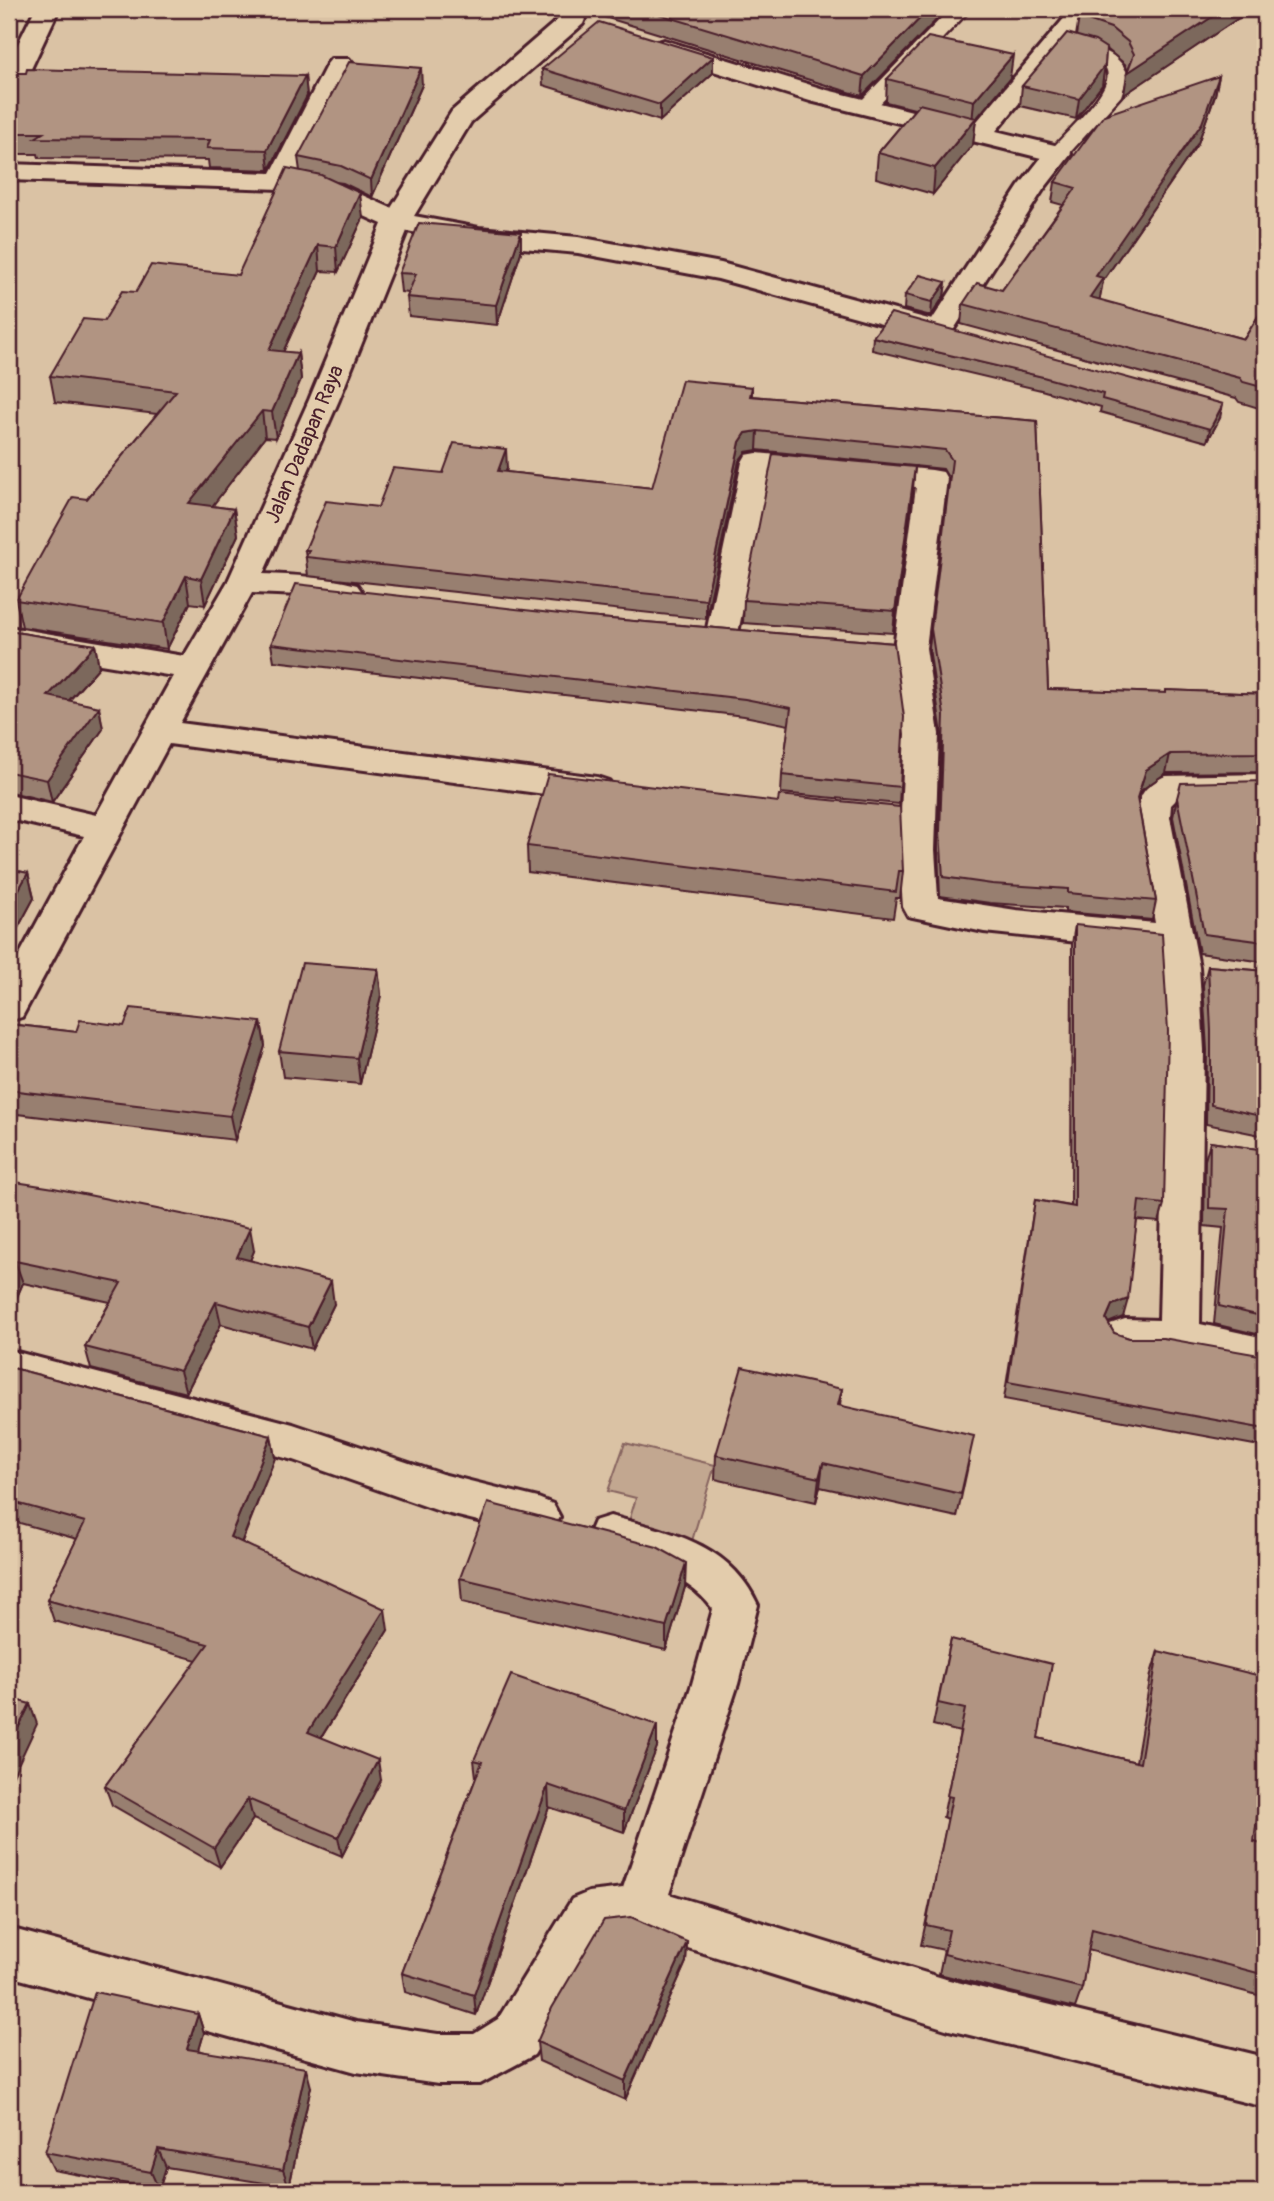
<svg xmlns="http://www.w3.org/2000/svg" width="1274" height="2201" font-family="Pangolin,sans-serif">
<rect width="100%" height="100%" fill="#dac2a4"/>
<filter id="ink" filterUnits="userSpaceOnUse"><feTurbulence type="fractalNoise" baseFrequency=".0143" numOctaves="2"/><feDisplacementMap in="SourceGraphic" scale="14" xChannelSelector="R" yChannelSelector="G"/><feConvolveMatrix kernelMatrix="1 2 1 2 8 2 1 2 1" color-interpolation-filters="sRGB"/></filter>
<g filter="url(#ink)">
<path fill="#c2a790" stroke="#86635e" stroke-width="2" d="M625,1443l90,22 -24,79 -64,-16 9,-30 -28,-7z"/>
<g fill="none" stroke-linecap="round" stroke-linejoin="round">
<g stroke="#4a1f2b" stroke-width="5">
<path id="lane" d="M950,9h13l4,4 -93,97h-14l-3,-4 3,-4z
M1066,40c25,6 52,9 62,35l-7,21 -56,62 -7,2 -10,-6c11,-16 73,-68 57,-87 -10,-11 -32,-13 -46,-17l-3,-4z"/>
</g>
<g stroke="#4a1f2b" stroke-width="6">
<path id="street" d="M565,9h24l-6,15 -112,98 -57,94 65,12 99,9 143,26 211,57 87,-134 22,-28 -231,-57 -155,-48 -4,-5 4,-5 9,-3 163,50 146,36 99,-117h25l-101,122 71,17 4,6 -28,36 -94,147 -10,3 -10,-3 -211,-58 -140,-26 -99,-9 -72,-13 -68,169 -76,174c32,1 63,3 94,11l5,7 -5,7 -11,3 -45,-7 -49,-2 -72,130 417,54 12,4 5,8 -5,8 -12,4 -428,-57 -147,273 -13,4v-47l75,-138 -75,-17v-24l87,20 77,-139 -164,-27v-22l175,29 44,-75 81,-181 73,-176 -58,-26 -44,-9 -271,-9v-16l262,9 56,-109 4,-5h18l4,5 -57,112 46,10 49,22 61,-97 110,-95z
M757,453l175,17 11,2 4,7 -21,169 13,86 -4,116 3,48 78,12 139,13 -19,-106c1,-20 11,-35 30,-41l99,-2v24l-89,2 -5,5 -1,12 29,150 5,83 -4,274 65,14v34l-86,-18 -54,-1 -15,-5 -6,-12 6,-12 15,-5 34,1 7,-270 -6,-99 -176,-19 -76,-16 -5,-9 -4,-57 6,-116 -11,-86 22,-161 -146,-14 -32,160 -4,7 -12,4 -12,-4 -4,-7 36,-171 4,-7z
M9,1350l284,74 149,50 96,24 15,6 7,13 -7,13 -15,6 -96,-24 -149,-52 -284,-76z
M610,1516c60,16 120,27 148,89l-20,79 -69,210 280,86 316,77v50l-316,-77 -309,-97 -37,5 -69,117 -54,29h-42l-82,-12 -347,-96v-48l347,94 82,12h36l24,-15 74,-120 17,-7 34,-4 69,-204 21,-75c-29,-39 -76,-45 -119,-60l-6,-14 6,-14z"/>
</g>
<g stroke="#4a1f2b" stroke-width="6">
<path id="secondary" d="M35,9h24l-37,79 -4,5 -9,3v-34z"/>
</g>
<use href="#lane" fill="#e3ccac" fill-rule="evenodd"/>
<use href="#street" fill="#e3ccac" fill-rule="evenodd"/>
<use href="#secondary" fill="#e3ccac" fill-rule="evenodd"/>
</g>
<path fill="#987f70" stroke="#4a1f2b" stroke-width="2" d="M601,9h346l-85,87 -261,-80z
M1252,9l-128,86 4,-24 -3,-7 -17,-14 -2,-1 -1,16 -3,20 -26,34 -56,-13 2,-20 54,-50 3,-19z
M542,69l171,4 -53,48 -117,-36z
M305,76l2,20 -38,74 -60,-2 -1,-8 -169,-2 -1,-4h-29v-77z
M1219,76l-4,19 -17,48 -95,138 -4,19 145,39 21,-34v105l-26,-8 -3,-4 -275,-74 2,-20 39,-14 61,-85 -11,-3 3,-20z
M1010,78l-34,41 -3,25 -40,50 -57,-16 2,-25 37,-44 -29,-7 1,-23z
M422,85l-50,112 -29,-14 -7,-1 27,36 -25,54 -18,-1 -37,81 15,1 3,26 -25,59 -11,-1 -53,69 22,3 4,26 -33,70 -15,-2 -23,46 -145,-22 -6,-27 71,-101 70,-85 -102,-12 -5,-26 54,-55 32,-29 102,-17 62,-104 -2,-14z
M521,252l-24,73 -88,-9 -2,-19 2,-4 -8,-1 -2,-19z
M946,282l-2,14 -13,20 -27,-7 1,-14z
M873,337l347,81 -13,24 -107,-30 1,-5 -60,-17 -169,-40z
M752,387v9l285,25 11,268 118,4v-3l99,4v78l-99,1 -24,17 -4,13 18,98 -4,19 -87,-8v-4l-75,-5 -50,-7 -2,-46 4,-116 -13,-86 20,-169 -6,-10 -186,-19 -11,2 -7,9 -33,158 -398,-43 -3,-26 73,-43 65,-34 64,-5 -1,4 146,16z
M915,467l-22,166 -150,-10 1,-23z
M587,617l307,26 6,144 -1,17 -118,-11 1,-18 7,-50 -45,-9 -470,-55 -3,-17z
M9,631l86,14 4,22 -30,34 30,6 4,22 -51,73 -42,-10 -1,2z
M1265,781v181l-66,-9 -26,-136 4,-19z
M778,802l125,69 -3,27h-4l-3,20 -365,-46 -1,-26z
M9,869l19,4 6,25 -21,39 -4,-1z
M1075,925l89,279 -5,18 -22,-2 -14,97 -15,6 6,10 15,5 136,18v91l-261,-48 31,-199 36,6 1,-262z
M1208,966l57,5v165l-59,-12 1,-74 -4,-65z
M378,969l3,26 -21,89 -77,-7 -4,-26z
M261,1022l4,24 -30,94 -226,-27v-89l67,8 48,-6z
M1210,1142l55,8v186l-51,-12 9,-96 -19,-2 1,-66z
M9,1181l245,70 -4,9 84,44 -22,45 -91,-25 -35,69 -95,-24 -6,-22 25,-45 -87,-19 -14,32z
M9,1367l262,69 4,22 -33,84 146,88 -67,108 60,42 -39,76 -89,-37 -33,48 -108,-62 -7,-19 92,-126 -143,-39 -7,-21 30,-61 -68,-19z
M842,1389l-2,16 129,56 -12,56 -137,-30 -4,15 -101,-23 1,-24z
M460,1578l225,9 -19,63 -204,-48z
M951,1639l87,99 98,24 15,-88 7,-23 96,191 11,3v152l-177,-47 -6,38 -7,20 -136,-34 5,-24 -23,-5 27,-126 -5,-2 17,-85 -27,-7z
M657,1747l-33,85 -75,-25 -73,208 -71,-23 -3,-19 74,-196 -2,-17z
M687,1942l-1,20 -61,138 -86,-39 -2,-19z
M198,2014l6,19 -5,17 112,37 -22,100 -123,-20 -7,23 -105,-20 -9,-18z"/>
<path fill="#7c685b" stroke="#4a1f2b" stroke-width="2" d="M929,9h18l-85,87 2,-20z
M1224,9h28l-128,86 3,-22z
M1013,55l-3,23 -34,41 -3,25 -40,50 2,-26 37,-45 2,-22z
M713,57v16l-53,48v-16z
M1105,65l-3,20 -26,34 3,-20z
M421,68l1,17 -50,112 -1,-17z
M305,76l2,20 -38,74 -2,-20z
M1219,76l-4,19 -17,48 -95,138 -3,17 -13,20 3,-21 6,-21z
M360,193l3,25 -25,54 -2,-25z
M521,232v20l-24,73 -1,-20z
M318,245l2,26 -48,105 -3,-26z
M946,282l-2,14 -13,20 1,-14z
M298,353l3,26 -25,59 -4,-26z
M1223,404l-3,14 -13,24 3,-13z
M262,411l3,26 -71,93 -5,-27z
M758,431l-1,19 -11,2 -7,9 -33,158v-19l34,-158 6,-9z
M506,449l1,19 -8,22 -1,-19z
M915,467l-2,22 -20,144 2,-22z
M234,509l4,26 -33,70 -4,-26z
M186,576l4,27 -23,46 -4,-26z
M95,645l4,22 -46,51 -5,-22z
M99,707l4,22 -51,73 -5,-22z
M1170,754l-4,19 -24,17 -9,27 4,-19 9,-28z
M28,873l6,25 -21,39 -4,-16v-14z
M378,969l3,26 -21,89 -3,-26z
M261,1022l4,24 -30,94 -5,-24z
M250,1228l4,23 -12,29 -5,-23z
M15,1261l8,22 -14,32v-39z
M331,1281l3,23 -22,45 -4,-22z
M1128,1299l-5,18 -15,6 -2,-4 6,-14z
M216,1302l5,22 -35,69 -6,-22z
M271,1436l4,22 -40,100 -5,-21z
M823,1463l-3,24 -4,15 3,-24z
M686,1563l-1,24 -19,63v-23z
M385,1609l3,21 -76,122 -4,-20z
M30,1704l7,20 -28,60v-37z
M657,1725v22l-33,85v-21z
M378,1760l3,20 -39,76 -4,-19z
M548,1785l1,22 -73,208 -2,-20z
M248,1799l5,20 -33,48 -6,-19z
M687,1942l-1,20 -61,138v-19z
M198,2014l6,19 -10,34 -7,-18z
M306,2068l5,19 -22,100 -6,-17z
M158,2149l8,18 -7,23 -8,-18z"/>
<path fill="#b19482" stroke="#4a1f2b" stroke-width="2" d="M642,9h287l-65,67z
M1085,9h139l-97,64 7,-19 -6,-12 -17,-14 -32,-11z
M599,22l114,35 -53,48 -118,-36z
M1067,33l28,8 11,7 -1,17 -26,34 -57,-13z
M928,37l85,18 -39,46 -87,-22z
M349,62l72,6 -50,112 -30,-14 -43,-9z
M27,69l278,7 -38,74 -60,-2 3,-8 -175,-2 8,-5h-34v-56l8,-4h9z
M1219,76l-17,47 -106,153 7,2 -13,19 154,42 21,-34v83l-22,-6 -3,-4 -277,-74 14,-21 25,7 74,-102 -21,-6 49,-67z
M919,104l57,14 -41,50 -57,-15z
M287,168l34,7 39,18 -24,54 -18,-2 -49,105 29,3 -26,59 -10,-1 -73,92 45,6 -33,70 -15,-3 -23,47 -147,-23 57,-103 14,2 89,-108 -126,-15 33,-57 21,2 18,-30 14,1 15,-27 87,10z
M419,223l102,9 -25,73 -89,-8 9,-23 -17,-1z
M920,275l26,7 -14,20 -27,-7z
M891,313l332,91 -13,25 -108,-30 1,-5 -60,-17 -170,-40z
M682,380l70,7 -2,9 287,25 11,268 118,4v-3l99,4v59l-95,1 -24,16 -9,28 19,103 -88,-8v-4l-76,-5 -49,-7 -3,-46 4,-116 -13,-86 21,-169 -7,-10 -187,-19 -12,2 -6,9 -34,158 -400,-43 3,-7h-4l21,-49 52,6 15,-39 50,5 11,-30 52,6 -8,22 154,17z
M773,454l142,13 -20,144 -151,-11z
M296,584l291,33 307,26 10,74 -4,70 -118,-12 9,-67 -46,-9 -474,-55z
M9,631l86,14 -47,51 51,11 -52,73 -38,-8z
M548,774l230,28 1,-7 121,12 3,64h-4l-3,21 -369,-46z
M1265,781v161l-61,-8 -27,-136 4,-15z
M9,869l19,4 -19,34z
M1075,925l87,9 6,97 -4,173 -25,-3 -11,98 -16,6 -6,14 8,14 15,5h34l102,18v73l-257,-47 27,-182 40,7z
M302,963l76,6 -21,89 -78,-7z
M1208,966l57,5v146l-54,-12v-74z
M131,1008l130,14 -31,94 -221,-26v-66l67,8 4,-12 44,6z
M1210,1142l55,8v167l-46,-11 9,-97 -19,-1z
M9,1181l45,7 196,40 -13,29 94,24 -23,46 -92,-25 -36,69 -95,-24 36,-64 -106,-22 -6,15z
M9,1367l262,69 -41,101 155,72 -77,123 70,28 -40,77 -90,-38 -34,49 -109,-62 103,-142 -161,-44 38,-78 -76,-21z
M742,1367l100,22 -4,16 136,31 -13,58 -138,-31 -4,15 -103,-23z
M488,1503l169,44 29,16 -20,64 -206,-49z
M951,1639l101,25 -14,74 102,25 18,-112 107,26v78l-11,87 11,3v130l-173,-46 -10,59 -138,-34 5,-24 -23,-5 26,-128 -5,-1 18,-87 -27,-6z
M511,1675l146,50 -33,86 -76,-26 -74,210 -72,-22 80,-211 -8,-2z
M9,1698l21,6 -21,43z
M631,1917l56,25 -62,139 -88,-39 15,-34 52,-88z
M95,1992l103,22 -11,35 119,19 -23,102 -125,-21 -7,23 -106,-20z"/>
</g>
<g text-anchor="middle" stroke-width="7" stroke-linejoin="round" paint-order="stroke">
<g font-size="21" fill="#4a1f2b" stroke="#e3ccac">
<text transform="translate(304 444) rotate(-67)" y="7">Jalan Dadapan Raya</text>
</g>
</g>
<rect width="1274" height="2201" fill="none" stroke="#e3ccac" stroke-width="35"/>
<rect x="18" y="18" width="1239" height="2166" fill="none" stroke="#4a1f2b" stroke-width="2.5" filter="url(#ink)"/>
</svg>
